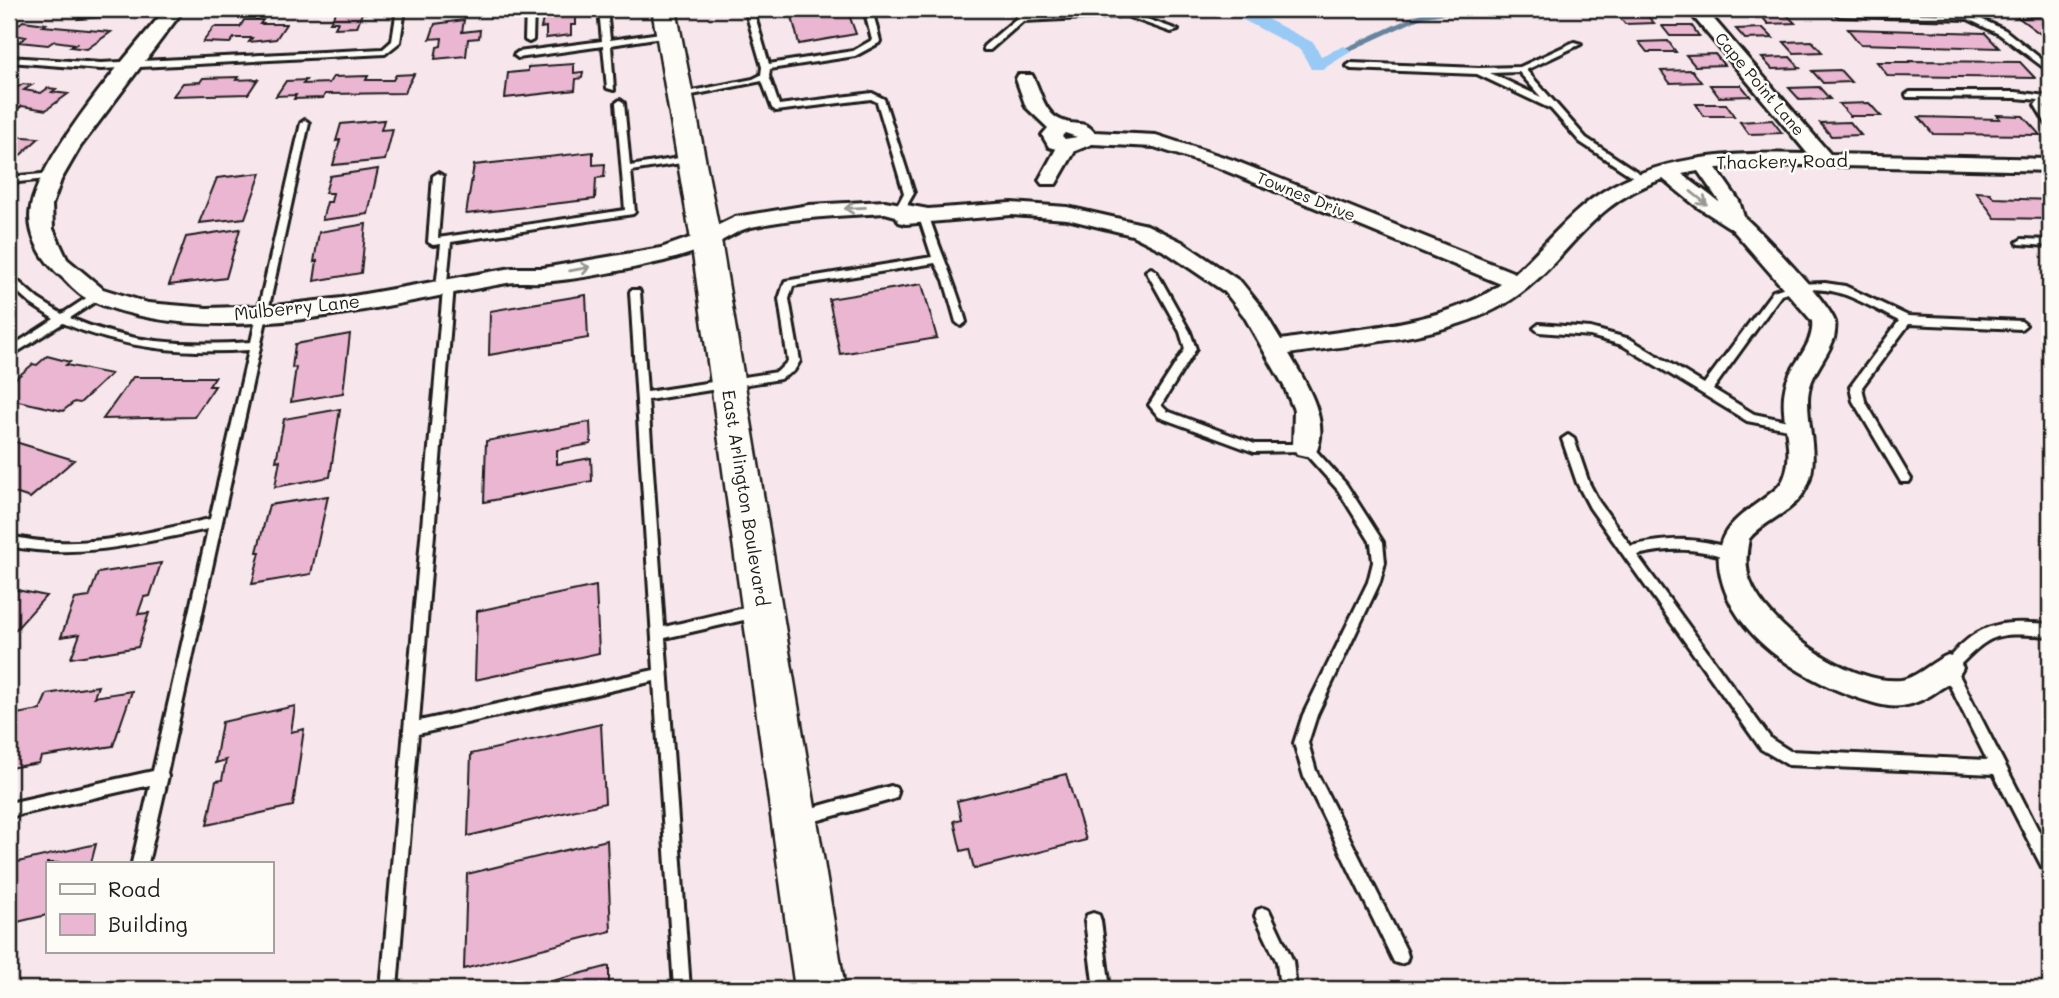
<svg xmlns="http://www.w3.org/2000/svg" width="2059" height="998" font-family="Mali,sans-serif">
<rect width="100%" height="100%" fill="#f7e7ec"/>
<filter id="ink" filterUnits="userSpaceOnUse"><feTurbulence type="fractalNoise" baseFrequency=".0143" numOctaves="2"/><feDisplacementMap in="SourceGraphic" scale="14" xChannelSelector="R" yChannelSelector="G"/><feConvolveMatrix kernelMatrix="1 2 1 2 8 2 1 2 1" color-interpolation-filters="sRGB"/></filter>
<g filter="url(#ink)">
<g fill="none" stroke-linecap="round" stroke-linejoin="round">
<path stroke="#66849e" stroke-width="5" d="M2008,9l42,6
M1344,51l78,-36 38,-6"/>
<path fill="#98caf5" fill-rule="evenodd" d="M1222,9h22l17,7 53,27 7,13 23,-10 8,5 -29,18h-12l-10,-19z"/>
</g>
<path fill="#eab6d1" stroke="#1c1c1c" stroke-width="2" d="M85,9h50l-15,6 -42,4z
M338,9h30l-2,4h-4l-5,14 -22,1 3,-6h-8z
M569,9l-1,7 8,-1v10h-5v10l-25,3v-11l-5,1 4,-18z
M790,9h84l-26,3 8,22 -57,10z
M1645,13l9,10 -29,1 -8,-10z
M1759,13h26l10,10 -27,1z
M2046,16l4,3v22l-31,-23z
M244,20h19l-3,4h26l-10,15 -27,3 3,-4h-18l-4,5 -27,-1 11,-15h26z
M464,20l-2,12 18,-2 -1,8 -11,1 -2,17 -31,3 2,-12 4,-1 1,-8 -12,1 5,-15z
M23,21l23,3 -3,2 68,6 -24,17 -17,-2 6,-3 -22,-3 -6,4 -29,-3 7,-5 -17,-3v-12l10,2z
M1662,26h30l7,10h-29z
M1763,28l10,10 -28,1 -9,-10z
M1848,29l137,4 14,15 -139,-4z
M1668,41l8,11h-29l-8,-10z
M1812,41l10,11 -28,1 -10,-11z
M1715,54l9,11 -29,1 -9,-11z
M1790,57l10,11 -28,1 -10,-11z
M1908,61l112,1 15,16 -147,-2 -11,-14h33z
M574,64v9l9,-1 -1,6 -6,1 -1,11 -70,8 3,-25 20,-2v-4z
M1692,70l9,12 -31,1 -9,-12z
M1840,70l11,12 -28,1 -11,-12z
M414,74l-10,19 -79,1 -2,4 -29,1 2,-4 -20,1 10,-15 20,-1 -3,4 26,-1 4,-6 35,-1 -2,4h27l3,-5z
M238,77l-2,3 22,-1 -10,15 -75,2 10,-13 17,-1 3,-4z
M23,84l9,1 -8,5 17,3 7,-5 8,1 -4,3 16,2 -22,16 -24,-4 -9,7 -4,-1v-26l9,1z
M1710,85h31l9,11 -31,1z
M1819,87l11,12 -30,1 -11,-12z
M1869,103l12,13h-31l-11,-12z
M1696,104h30l8,12h-30z
M1997,115l26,1 17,19 -107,-1 -14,-17 81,2z
M384,120l-3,10 12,-1 -8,31 -52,5 7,-25 -4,1 5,-17z
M1772,120l10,13 -33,1 -9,-12z
M1850,122l11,13 -30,1 -11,-13z
M9,136l30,2 -25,23h-5z
M593,152v13l12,-1 -1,13 -8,1 -1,21 -129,15 8,-49z
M378,169l-10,45 -46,6 5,-18h4l2,-9h-8l5,-17z
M261,173l-16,45 -46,5 18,-45z
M1976,192l14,1 4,5 56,2v19l-55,-1z
M366,224l-5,49 -47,8 3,-20 -3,1 5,-30z
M240,229l-14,49 -57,7 17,-48z
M922,284l15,54 -97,16 -11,-55z
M586,295l2,43 -99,17 1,-44z
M350,334l-7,59 -52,9 5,-35 -4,1 3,-24z
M47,356l23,6 -4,3 45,9 -31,29 -6,-1 -11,9 -54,-12v-15l24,-20 4,1z
M133,377h82l-6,9h6l-21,31 -91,2z
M340,409l-10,68 -55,10 5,-27 -4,1 8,-42z
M590,422l1,22 -34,6v14l34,-6 1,23 -108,21 2,-61z
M9,440l65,20 -44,38 -21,-7z
M328,496l-17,78 -59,10 8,-32h-3l12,-47z
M161,563l-11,33 -6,1 -6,17 11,-1 -11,34 -67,11 9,-24 -19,3 14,-38 14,-2 9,-24z
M596,586l3,67 -124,27 2,-69z
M12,589l34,7 -37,41v-46z
M98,686l-4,11 38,-6 -19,55 -72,11 -2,6 -30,5 1,-53 30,-5 7,-16z
M295,706l-4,26 13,-3 -11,77 -86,19 9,-44 6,-1 4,-20 -11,3 7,-41z
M601,724l4,79 -137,33 3,-82z
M1066,774l20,66 -112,29 -5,-20 -8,2 -7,-30 7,-2 -4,-18z
M607,840l4,91 -147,38 3,-95z
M96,844l-5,19h-44v52l-38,9v-60z
M609,966v23h-87z"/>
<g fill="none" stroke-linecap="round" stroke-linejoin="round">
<g stroke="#1c1c1c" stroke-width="6">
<path id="lane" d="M397,9h8l-5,33 -15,12 -284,15 -92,-7v-5l92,6 282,-14 9,-8z
M526,9h8l-1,31 -4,2 -4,-2z
M599,9h8l3,31 58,-8 4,2 -4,2 -57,9 3,45 -7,-2 -4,-42 -85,12 -4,-3 4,-3 84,-11z
M745,9h8l16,55 84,-13 19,-11 -8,-31h8l8,32 -1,2 -24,13 -85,13 -1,7 10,29 93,-12 12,6 30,94 -11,19h-6l-2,-2 9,-17 -27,-91 -6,-3 -95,12 -4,-3 -10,-27 -85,17v-4l76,-15 8,-4 1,-8z
M1016,9h8l1,7 48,-1 -7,-6h9l9,5 43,-2 51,18 -7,2 -45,-16 -103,5 -33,29h-6v-4l33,-28z
M1837,12l135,3 33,15 45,36v6l-51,-38 -31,-15 -128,-3 -4,-2z
M1574,42l7,2 -55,26 60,68 59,39v4h-6l-59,-39 -29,-33 -74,-35 -126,-5 -4,-3 4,-3 128,5 41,-1zM1519,72l22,25 -51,-24z
M1910,92h106l29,4 5,-3v9l-6,4 6,10v10l-3,-1 -12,-20 4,-5 -23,-2 -109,-1 -1,-2z
M620,100l4,3 6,63 61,-10 5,3 -2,2 -63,10 4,41 -2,2 -182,28 -4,40 6,1 1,2 -35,436 235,-51 -24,-378 1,-2h8l1,2 7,100 130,-20 11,-11 -9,-62 6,-18 147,-24 -14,-43 5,-3 5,3c12,37 28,71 38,108l-5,4 -5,-4 -12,-42 -9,-17 -142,23 -4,13 11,62 -6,10 -14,8 -132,21 16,227 93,-22 5,2 2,4 -2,4 -5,2 -92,21 25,351h-16l-20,-308 -236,53 -21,255h-16l62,-699 -6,-1 -1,-2 5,-43 -8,1 -5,-3 5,-66 5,-3 5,3 -5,62 187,-28 -9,-107z
M305,120l4,3 -142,651 1,2 -20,87h-16l18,-78 -141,32v-14l144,-32 55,-242c-68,14 -129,31 -199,17v-10c16,3 32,6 49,6 51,2 103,-13 152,-23l39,-169c-65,4 -126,-1 -186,-27l-54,34v-9l45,-29 -23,-15 -22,-20v-8l4,1 25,22 24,15 32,-21h8l1,2 -1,2 -32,21c60,26 116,28 181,24l50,-219z
M53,173l3,1v4l-47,5v-6z
M2022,239l28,1v6l-32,-2 -1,-2z
M1151,268l5,3 34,61 6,17 -35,56 6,6 88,33h55l36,40 37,58 2,20 -5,20 -63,133 -9,28 8,28 90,179 2,6 -2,6 -6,2 -6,-2 -90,-185 -10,-34 9,-28 65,-133 5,-20 -2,-19 -33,-53 -35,-39 -49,1 -95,-35 -10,-12 2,-3 34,-53 -5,-17 -34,-61z
M1825,283l20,3 63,30 113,5 5,4 -5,4 -112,-5 -47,63 3,14 44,75 2,3 -2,3h-8l-48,-81 -3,-14 49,-66c-43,-21 -68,-42 -118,-26l-68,94 41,25 49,10 2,3 -2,3 -4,1 -52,-10 -125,-76 -32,-9 -51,-4 -5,-4 5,-4 51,4 40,11 74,45 69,-93 22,-7z
M1568,435l6,4 15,44 10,19 32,44c40,-9 66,-9 105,4l2,4 -2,4 -4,1c-35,-11 -59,-12 -95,-4l134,184 19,12 197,9 -46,-92c4,-8 12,-14 18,-21 29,-28 53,-25 91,-23v12c-52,-3 -57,-6 -94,33l94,184v22l-5,-2 -51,-99 -206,-9 -27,-16 -171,-241 -13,-25 -15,-44z
M891,786l5,2 2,5 -2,5 -5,2 -90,25 -5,-2 -3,-5 3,-5 5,-2z
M1263,908l6,2 24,51 3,28h-16l-3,-27 -22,-46 2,-6z
M1093,913l6,2 2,6 9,68h-16l-9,-68 2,-6z"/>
</g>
<g stroke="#1c1c1c" stroke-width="6">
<path id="street" d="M166,9h18l-104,138 -19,33 -9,25 1,24 14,30 36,30 45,14 59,5 67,-2 68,-8 170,-30h31l118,-20 37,-13 37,-18 74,-12 76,-4 43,8 83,-6 56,4 80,18 35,17 59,40 20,25 20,33c68,-11 163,-14 220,-56l-282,-116 -65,-21 -62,-3 -17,7 -19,33h-14l-3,-4 17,-31 -7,-2 -7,-12 6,-7 -22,-21 -10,-28 2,-4h14c9,15 11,39 31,46 11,5 22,-1 31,11l62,3 77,25 282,113c26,-24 49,-53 77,-74 61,-45 144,-47 216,-45l-121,-145h18l125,145 220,5v12l-249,-6 -85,3 23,33 5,16c19,17 84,84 91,105 1,5 0,11 -1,16 -8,23 -26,37 -26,63 0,33 14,64 -6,94 -13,19 -39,26 -53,44 -3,15 -4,28 1,42 18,47 101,104 151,99 16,-2 31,-19 47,-25l10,4 5,9c-5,11 -13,15 -23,21 -11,8 -24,15 -38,17 -16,2 -32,-4 -47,-9 -54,-19 -120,-59 -134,-120 -10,-43 13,-57 45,-80 6,-5 15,-11 18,-19 12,-28 -5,-60 1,-89 4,-25 30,-42 27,-68l-80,-92 -36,-23 -33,-27c-79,26 -95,86 -157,124 -60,36 -148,40 -217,51 16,27 43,69 26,100l-9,2 -9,-2 -4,-7 1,-37 -10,-24 -40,-70 -19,-24 -59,-40 -34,-17 -65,-16 -56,-4 -105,9 -7,-2 -3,-6 -11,-3c-45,3 -90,4 -134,14 -13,3 -25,12 -37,18 -16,6 -34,12 -50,16 -39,9 -82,18 -122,21 -12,1 -23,-1 -35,1 -126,22 -295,70 -417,17 -10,-4 -19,-14 -27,-22 -21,-17 -37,-44 -32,-71 10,-53 99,-155 135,-198zM1065,133l12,4 -12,2 -3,-3zM1698,171l21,30v1l-37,-28z"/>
</g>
<g stroke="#1c1c1c" stroke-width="5">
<path id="secondary" d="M652,9h24l45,231 124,749h-50l-104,-749z"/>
</g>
<use href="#lane" fill="#fdfcf7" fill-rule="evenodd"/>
<use href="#street" fill="#fdfcf7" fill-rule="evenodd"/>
<use href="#secondary" fill="#fdfcf7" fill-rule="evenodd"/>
</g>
<defs><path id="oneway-shaft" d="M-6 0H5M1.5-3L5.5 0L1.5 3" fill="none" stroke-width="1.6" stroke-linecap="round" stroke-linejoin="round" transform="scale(1.75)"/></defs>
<g stroke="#989794">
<use href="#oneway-shaft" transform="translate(1699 198) rotate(39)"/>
<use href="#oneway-shaft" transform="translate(855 208) rotate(177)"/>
<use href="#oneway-shaft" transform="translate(580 269) rotate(-10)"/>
</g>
</g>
<g text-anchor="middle" stroke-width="5" stroke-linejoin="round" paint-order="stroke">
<g font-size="16" fill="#1c1c1c" stroke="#fdfcf7">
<text transform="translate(1760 84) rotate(50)" y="6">Cape Point Lane</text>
<text transform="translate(1306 196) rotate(22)" y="6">Townes Drive</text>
</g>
<g font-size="18" fill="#1c1c1c" stroke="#fdfcf7">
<text transform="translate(1782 162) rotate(-1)" y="6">Thackery Road</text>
<text transform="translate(297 308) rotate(-6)" y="6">Mulberry Lane</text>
<text transform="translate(745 498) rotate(81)" y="6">East Arlington Boulevard</text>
</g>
</g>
<rect width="2059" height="998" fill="none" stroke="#fdfcf7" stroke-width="35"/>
<rect x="18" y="18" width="2024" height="963" fill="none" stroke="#1c1c1c" stroke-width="2.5" filter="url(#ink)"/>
<rect x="46" y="862" width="228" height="91" fill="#fdfcf7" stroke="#a3a29f" stroke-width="2"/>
<rect x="60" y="884" width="35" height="10" fill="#fdfcf7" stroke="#a3a29f" stroke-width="2"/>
<text x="108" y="897" font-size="21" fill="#1c1c1c">Road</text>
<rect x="60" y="914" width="35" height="21" fill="#eab6d1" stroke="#a3a29f" stroke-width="2"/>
<text x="108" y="932" font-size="21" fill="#1c1c1c">Building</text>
</svg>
